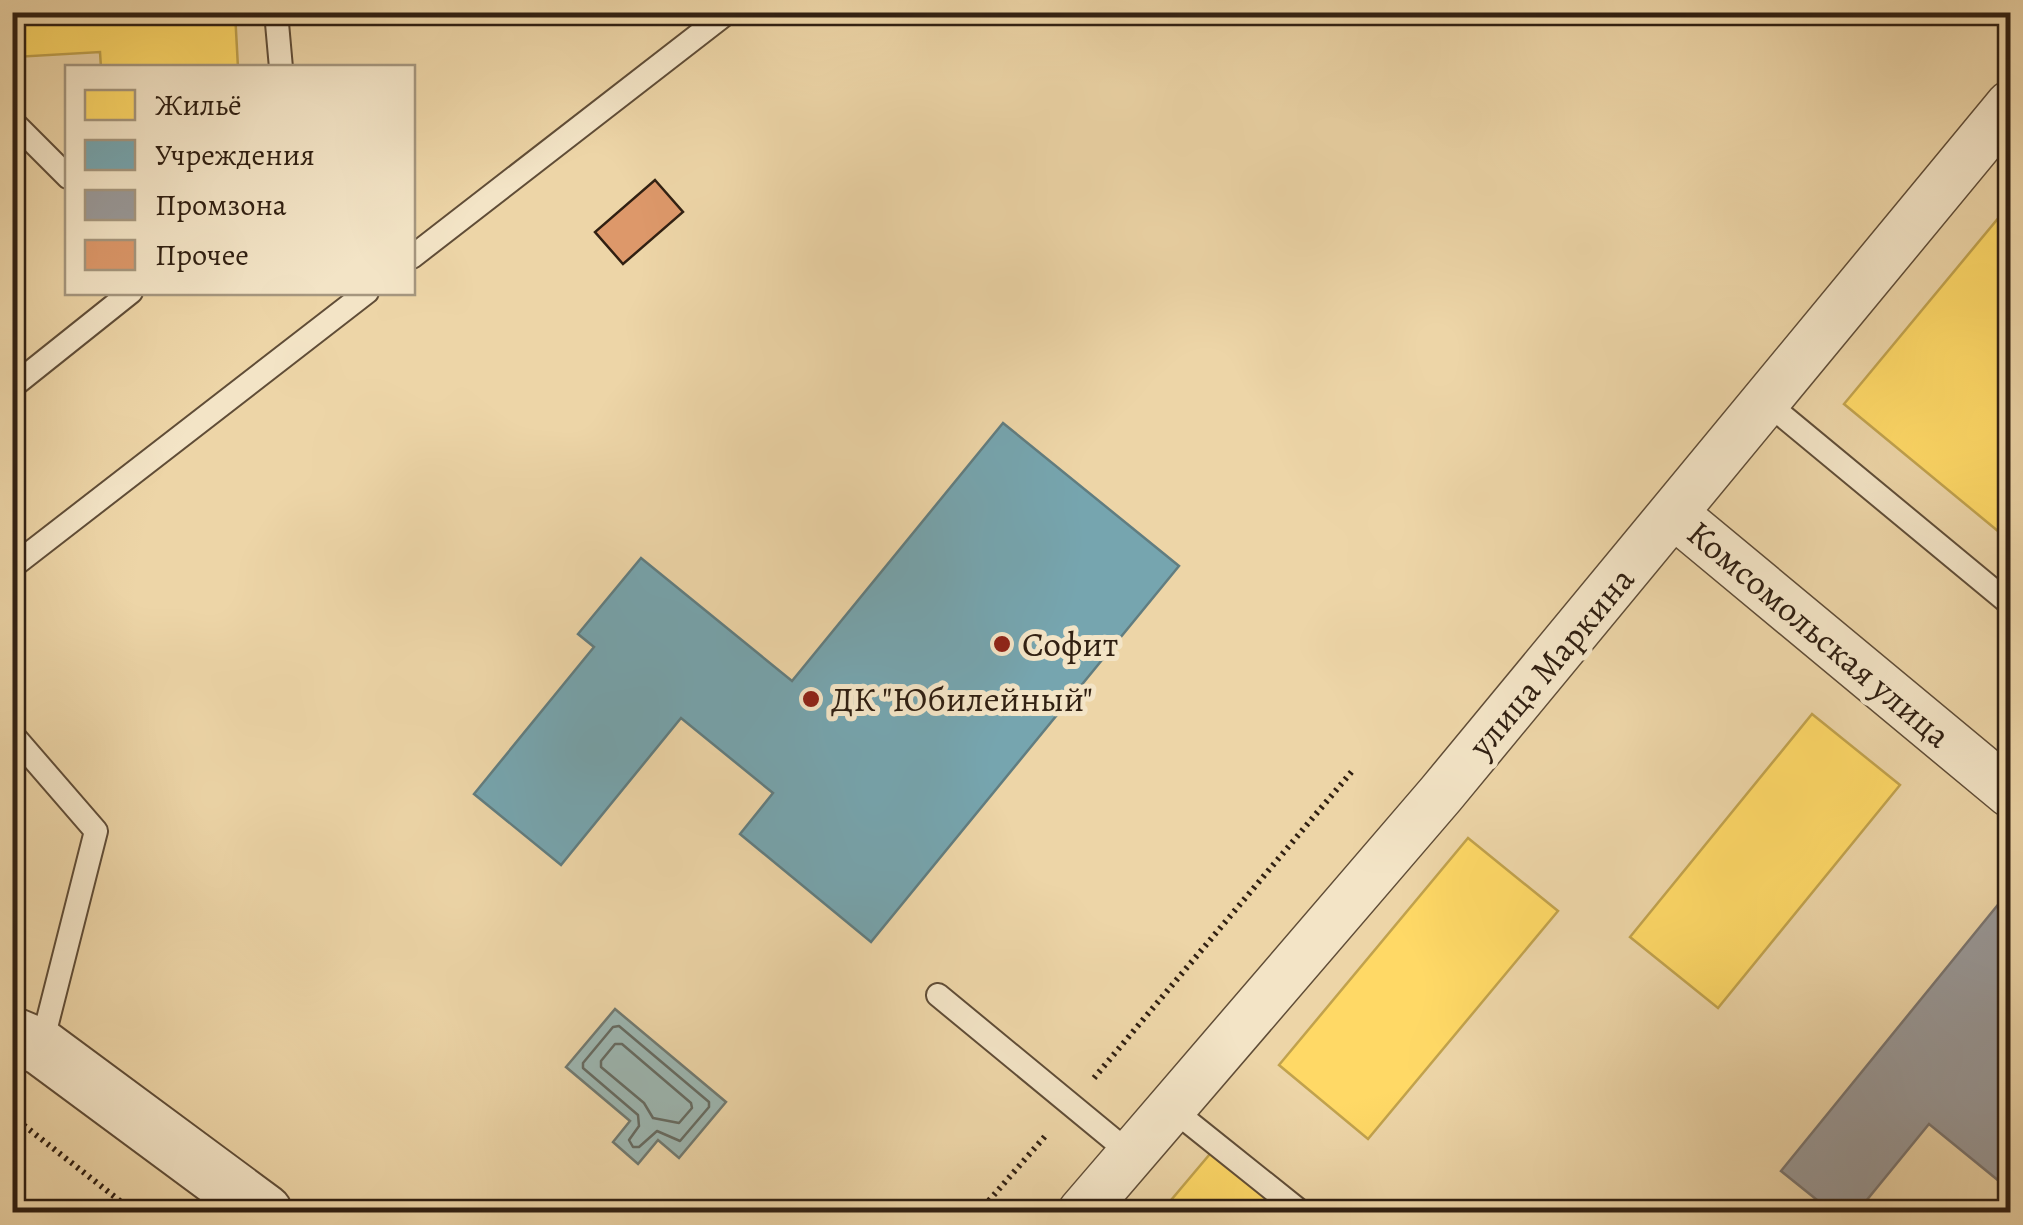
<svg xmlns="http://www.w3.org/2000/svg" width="2023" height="1225" font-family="Alegreya,serif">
<rect width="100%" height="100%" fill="#edd5a7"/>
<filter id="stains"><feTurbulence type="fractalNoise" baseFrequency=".002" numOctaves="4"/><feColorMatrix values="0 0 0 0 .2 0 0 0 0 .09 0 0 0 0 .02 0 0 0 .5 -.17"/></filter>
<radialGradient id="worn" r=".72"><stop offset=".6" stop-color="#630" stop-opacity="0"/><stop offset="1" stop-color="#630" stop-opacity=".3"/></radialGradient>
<path fill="#9cb6b1" stroke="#717a71" stroke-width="2.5" d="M615,1009l111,93 -47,56 -21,-18 -20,24 -25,-22 17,-21 -64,-54z"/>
<path fill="#ffd966" stroke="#c1a24d" stroke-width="2.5" d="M13,12h222l3,56h-137l-1,-16 -85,5z
M2010,204v158l-11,14 11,9v156l-166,-137z
M1812,714l88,71 -182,223 -88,-71z
M1468,838l90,73 -190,228 -89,-74z
M1215,1148l69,58 -5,6h-118z"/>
<path fill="#76a5af" stroke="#617d80" stroke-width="2.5" d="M1003,423l176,143 -308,376 -131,-108 33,-41 -92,-75 -120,147 -87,-71 120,-147 -16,-13 63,-76 151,123z"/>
<path fill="#999" stroke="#7a7570" stroke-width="2.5" d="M2005,896l5,5v289l-81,-66 -72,88h-25l-51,-41z"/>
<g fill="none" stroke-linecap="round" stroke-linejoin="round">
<path stroke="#666b62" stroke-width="2.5" d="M619,1026l90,76v5l-29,34 -23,-10 -18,16h-6l-4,-7 10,-14 -1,-11 -55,-47v-5l30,-36z
M615,1044h7l69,59 1,5 -13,15 -26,-5 -9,-15 -43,-36v-6z"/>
</g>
<path fill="#dd986a" stroke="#312012" stroke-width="2.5" d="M655,180l28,32 -60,52 -28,-32z"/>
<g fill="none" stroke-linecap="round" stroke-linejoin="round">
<g stroke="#604d37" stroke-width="26">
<path id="service" d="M276,12l5,56
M12,121l56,56
M412,257l316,-245
M12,387l119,-95
M1766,402l244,202
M12,567l355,-275
M12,734l84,97 -55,216
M938,995l194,160
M1171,1108l130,104"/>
</g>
<g stroke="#604d37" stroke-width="51">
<path id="minor" d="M1674,514l336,279
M1082,1212l359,-418 569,-689"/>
</g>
<g stroke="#604d37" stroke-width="59">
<path id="tertiary" d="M12,1035l29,12 223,165"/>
</g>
<path stroke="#312012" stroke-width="6" stroke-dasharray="2.5 5" stroke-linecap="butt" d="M1094,1078l259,-308
M12,1116l122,96
M979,1212l68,-78"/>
<use href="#service" stroke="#f3e4c6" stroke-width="22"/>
<use href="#minor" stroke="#f3e4c6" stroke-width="48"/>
<use href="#tertiary" stroke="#f3e4c6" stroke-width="55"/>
</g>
<g fill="#8f2418" stroke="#f3e4c6" stroke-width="4">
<circle cx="1002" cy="644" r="10"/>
<circle cx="811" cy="699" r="10"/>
</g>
<g text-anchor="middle" stroke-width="10" stroke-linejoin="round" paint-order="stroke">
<g font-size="35" fill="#312012" stroke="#f3e4c6">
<text transform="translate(1819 634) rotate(40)" y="12">Комсомольская улица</text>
<text transform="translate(1551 662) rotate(-50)" y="12">улица Маркина</text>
</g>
<g font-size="35" fill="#312012" stroke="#f3e4c6" text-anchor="start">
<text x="1022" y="656">Софит</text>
<text x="831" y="711">ДК "Юбилейный"</text>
</g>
</g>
<rect width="2023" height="1225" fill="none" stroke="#edd5a7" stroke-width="50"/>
<rect x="15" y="15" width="1993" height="1195" fill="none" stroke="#312012" stroke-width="5"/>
<rect x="25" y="25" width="1973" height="1175" fill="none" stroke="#312012" stroke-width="2.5"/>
<rect x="65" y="65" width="350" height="230" fill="#f3e4c6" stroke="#a5967e" stroke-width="2.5"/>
<rect x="85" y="90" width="50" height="30" fill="#ffd966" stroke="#a5967e" stroke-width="2.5"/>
<text x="155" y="115" font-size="30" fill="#312012">Жильё</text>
<rect x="85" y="140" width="50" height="30" fill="#76a5af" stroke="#a5967e" stroke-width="2.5"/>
<text x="155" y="165" font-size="30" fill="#312012">Учреждения</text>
<rect x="85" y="190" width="50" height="30" fill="#999999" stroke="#a5967e" stroke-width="2.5"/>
<text x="155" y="215" font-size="30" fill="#312012">Промзона</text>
<rect x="85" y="240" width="50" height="30" fill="#dd986a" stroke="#a5967e" stroke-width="2.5"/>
<text x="155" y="265" font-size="30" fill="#312012">Прочее</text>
<rect width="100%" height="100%" filter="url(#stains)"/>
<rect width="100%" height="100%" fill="url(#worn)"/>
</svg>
